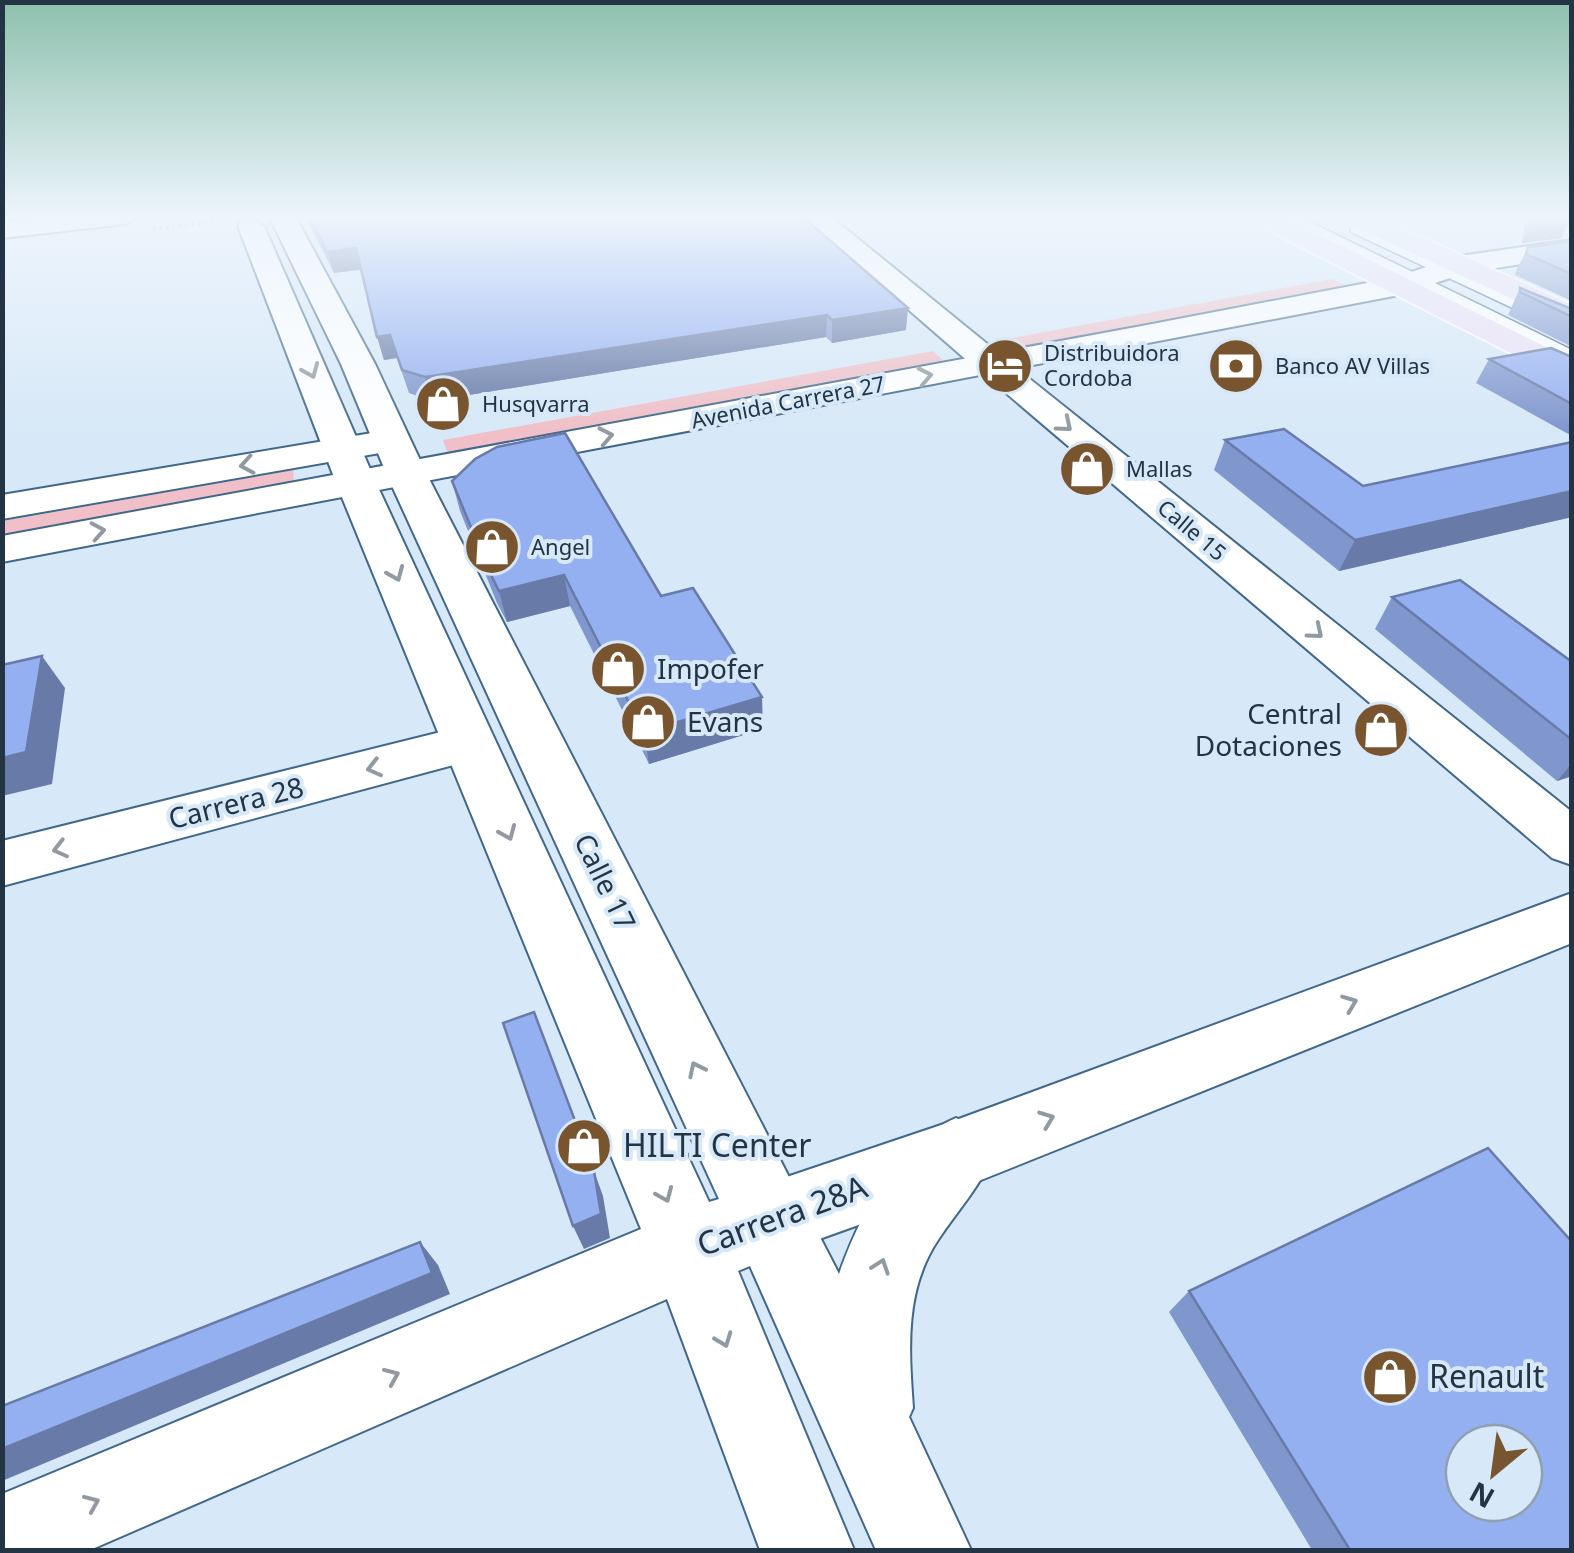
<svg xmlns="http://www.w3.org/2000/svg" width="1574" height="1553" font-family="'Noto Sans',sans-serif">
<rect width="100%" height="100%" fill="#d7e8f8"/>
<path fill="#f0bfc7" d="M1332,279l18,9 -324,61 -14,-11z
M933,351l11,10 -496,93 -5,-14z
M293,470l1,14 -291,52v-15z"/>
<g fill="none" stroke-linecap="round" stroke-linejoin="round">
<g stroke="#41688b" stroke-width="3">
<path id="service" d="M1281,216h17l274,134v12z
M1351,226h10l211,99v11l-221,-104z"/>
</g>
<g stroke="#41688b" stroke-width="4">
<path id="minor" d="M990,353l11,3 571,456v53l-20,-7 -573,-488 -5,-7 5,-7z
M469,725l18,5 7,13 -7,13 -485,130v-45z
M1572,893v50l-616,247 -187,67 -26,-11 -11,-26 11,-26 26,-11 187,-63z"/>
</g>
<g stroke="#41688b" stroke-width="4">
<path id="tertiary" d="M57,216h81l-13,8 -123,14v-16z
M269,216h26l80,148 52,111 412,799c21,-59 57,-131 117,-156l26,11 11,26c-13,32 -36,56 -55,85 -34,51 -29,110 -25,168l-4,9 62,133h-95l-126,-284 -12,5 116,279h-94l-93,-251 -577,251h-88v-56l639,-265 -304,-744 -99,-259 4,-6 9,-2 13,8 113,259 332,717 10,-3 -332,-724 -46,-111z
M801,216h29l172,140 5,7 -5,7h-24z"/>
</g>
<g stroke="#41688b" stroke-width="4">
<path id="secondary" d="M1572,240v16l-107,17 -66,22 -1397,267v-26l1145,-211 246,-47 67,-22z
M384,431l13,3 6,8 -6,8 -395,69v-24z"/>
</g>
<g stroke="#fff" stroke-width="4">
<path id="primary" d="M1248,216h33l291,144v24l-320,-162z
M1340,216h34l198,89v21l-228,-104z"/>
</g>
<path stroke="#8293a3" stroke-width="4" stroke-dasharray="2.5 4" stroke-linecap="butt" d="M153,229l67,-8"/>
<use href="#service" fill="#fff" fill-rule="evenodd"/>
<use href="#minor" fill="#fff" fill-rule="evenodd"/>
<use href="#tertiary" fill="#fff" fill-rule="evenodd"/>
<use href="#secondary" fill="#fff" fill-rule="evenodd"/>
<use href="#primary" fill="#ebe0f7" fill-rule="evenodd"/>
</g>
<path fill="#8097ce" d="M305,216h497l104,114 -74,13 -6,-6 -394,64 -23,-8 -12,-35 -13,2 -23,-90 -27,3z
M1529,216h43l-11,22 -39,5 3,-19z
M1572,241v60l-57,-26 2,-6 11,-22z
M1520,288l52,21v38l-64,-32z
M1572,357v79l-96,-53 13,-24z
M1225,440l138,46 209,-44v75l-233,54 -125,-101z
M452,481l209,115 102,133 -114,35 -79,-158 -63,16 -10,-19 -37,-92z
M1392,597l180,65v114l-15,5 -182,-152z
M1189,1291l383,259h-260l-143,-238z"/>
<path fill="#687ba8" d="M1555,216h17l-11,22 -39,5 12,-24z
M356,248l6,21 -28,4 -7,-21z
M908,308l-2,22 -74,13v-23z
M827,315l-1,22 -394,64 -7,-24z
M390,335l7,23 -13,2 -7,-23z
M1572,491v26l-233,54 16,-31z
M564,575l6,31 -63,16 -8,-31z
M42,656l23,32 -13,96 -50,12v-38z
M762,697l1,32 -114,35 -5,-32z
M1572,763v13l-15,5z
M594,1171l9,25 7,42 -26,11 -11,-23z
M420,1242l18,23 12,29 -448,187v-32z"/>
<path fill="#95b0f0" stroke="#687ba8" stroke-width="2.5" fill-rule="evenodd" d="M309,216h493l106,92 -76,12 -5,-5 -402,62 -23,-7 -12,-35 -13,2 -21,-89 -29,4z
M1572,241v33l-46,-20 2,-7z
M1520,288l52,21v8l-52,-25z
M1551,348l21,9v47l-83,-45z
M1284,429l79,57 209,-44v49l-217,49 -130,-100z
M565,433l96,163 32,-8 69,109 -118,35 -80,-157 -65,16 -10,-20 -37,-90 23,-22 22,-12z
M1460,580l112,82v78l-180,-143z
M42,656l-16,96 -24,6v-93z
M534,1012l60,159 7,43 -28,12 -70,-203z
M1488,1148l84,94v308h-222l-161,-259zM1464,1443h60v60h-60z
M420,1242l12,31 -430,176v-43z"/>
<defs><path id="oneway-chevron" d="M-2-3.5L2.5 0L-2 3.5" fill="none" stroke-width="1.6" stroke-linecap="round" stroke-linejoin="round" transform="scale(2.5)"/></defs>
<g stroke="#919aa2">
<use href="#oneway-chevron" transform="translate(311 371) rotate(67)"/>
<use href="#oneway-chevron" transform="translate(925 376) rotate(-11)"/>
<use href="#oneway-chevron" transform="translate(1065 425) rotate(40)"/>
<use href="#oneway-chevron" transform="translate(606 436) rotate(-11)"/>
<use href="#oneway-chevron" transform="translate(247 465) rotate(170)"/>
<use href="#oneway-chevron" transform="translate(98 531) rotate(-10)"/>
<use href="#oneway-chevron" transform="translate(396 574) rotate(67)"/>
<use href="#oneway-chevron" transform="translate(1316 632) rotate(40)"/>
<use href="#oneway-chevron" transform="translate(374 768) rotate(166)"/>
<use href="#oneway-chevron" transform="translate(508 833) rotate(67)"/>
<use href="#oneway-chevron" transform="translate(60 849) rotate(166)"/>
<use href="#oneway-chevron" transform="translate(1350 1003) rotate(-21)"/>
<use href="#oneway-chevron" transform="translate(696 1069) rotate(-116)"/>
<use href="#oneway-chevron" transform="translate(1047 1119) rotate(-21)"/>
<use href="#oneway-chevron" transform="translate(665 1195) rotate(67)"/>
<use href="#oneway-chevron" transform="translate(881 1266) rotate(-71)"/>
<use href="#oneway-chevron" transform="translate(724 1340) rotate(69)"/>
<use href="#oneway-chevron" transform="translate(392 1376) rotate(-23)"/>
<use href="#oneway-chevron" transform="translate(92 1503) rotate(-23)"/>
</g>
<linearGradient id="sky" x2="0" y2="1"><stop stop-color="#8dc0ad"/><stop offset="0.5" stop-color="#edf5fc"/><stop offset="1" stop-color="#edf5fc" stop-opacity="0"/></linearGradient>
<rect width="1574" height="433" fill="url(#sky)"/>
<defs>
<g id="hotel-disc" transform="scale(2.875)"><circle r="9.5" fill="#79552f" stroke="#d7e8f8"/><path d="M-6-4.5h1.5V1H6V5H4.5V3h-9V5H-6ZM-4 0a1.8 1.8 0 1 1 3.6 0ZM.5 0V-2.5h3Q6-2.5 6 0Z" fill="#fff"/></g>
<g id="bank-disc" transform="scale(2.875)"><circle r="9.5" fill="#79552f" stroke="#d7e8f8"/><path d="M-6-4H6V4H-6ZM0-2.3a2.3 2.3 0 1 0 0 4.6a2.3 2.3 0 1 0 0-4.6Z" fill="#fff"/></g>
<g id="shop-disc" transform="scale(2.875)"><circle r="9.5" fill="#79552f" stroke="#d7e8f8"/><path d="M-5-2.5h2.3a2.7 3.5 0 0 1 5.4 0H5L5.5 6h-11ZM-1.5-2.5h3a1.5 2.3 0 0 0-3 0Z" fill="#fff"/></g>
</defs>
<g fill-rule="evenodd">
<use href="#hotel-disc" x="1005" y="366"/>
<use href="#bank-disc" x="1236" y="366"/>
<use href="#shop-disc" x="443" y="404"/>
<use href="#shop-disc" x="1087" y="469"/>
<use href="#shop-disc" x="492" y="547"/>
<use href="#shop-disc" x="618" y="669"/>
<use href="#shop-disc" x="648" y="722"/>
<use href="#shop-disc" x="1381" y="730"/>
<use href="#shop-disc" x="584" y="1146"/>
<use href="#shop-disc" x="1390" y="1377"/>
</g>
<g text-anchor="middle" stroke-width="8" stroke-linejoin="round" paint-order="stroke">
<g font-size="22" fill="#233444" stroke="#d7e8f8" text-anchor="start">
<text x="1044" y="361">Distribuidora<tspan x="1044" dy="25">Cordoba</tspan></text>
<text x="1275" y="374">Banco AV Villas</text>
<text x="482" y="412">Husqvarra</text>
<text x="1126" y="477">Mallas</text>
<text x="531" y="555">Angel</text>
</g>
<g font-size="22" fill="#233444" stroke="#d7e8f8">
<text transform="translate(788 402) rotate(-11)" y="8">Avenida Carrera 27</text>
<text transform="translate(1192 530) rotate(40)" y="8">Calle 15</text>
</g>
<g font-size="28" fill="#233444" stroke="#d7e8f8" text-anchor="start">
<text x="657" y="679">Impofer</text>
<text x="1342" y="724" text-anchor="end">Central<tspan x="1342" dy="32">Dotaciones</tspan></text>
<text x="687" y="732">Evans</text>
</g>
<g font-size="28" fill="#233444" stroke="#d7e8f8">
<text transform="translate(236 803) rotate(-14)" y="10">Carrera 28</text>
<text transform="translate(605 882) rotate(64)" y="10">Calle 17</text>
</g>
<g font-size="32" fill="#233444" stroke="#d7e8f8" text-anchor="start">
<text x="623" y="1157">HILTI Center</text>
<text x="1429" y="1388">Renault</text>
</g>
<g font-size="32" fill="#233444" stroke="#d7e8f8">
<text transform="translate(782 1216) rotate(-20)" y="11">Carrera 28A</text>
</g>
</g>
<rect width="1574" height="1553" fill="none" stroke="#233444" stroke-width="10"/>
<g transform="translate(1494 1473) rotate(209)"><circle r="48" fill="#d7e8f8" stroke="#8fa0b0" stroke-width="2.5"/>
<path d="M0-8L18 38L0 25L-18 38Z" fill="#79552f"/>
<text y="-15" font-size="28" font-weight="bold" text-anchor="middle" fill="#233444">N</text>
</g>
</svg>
